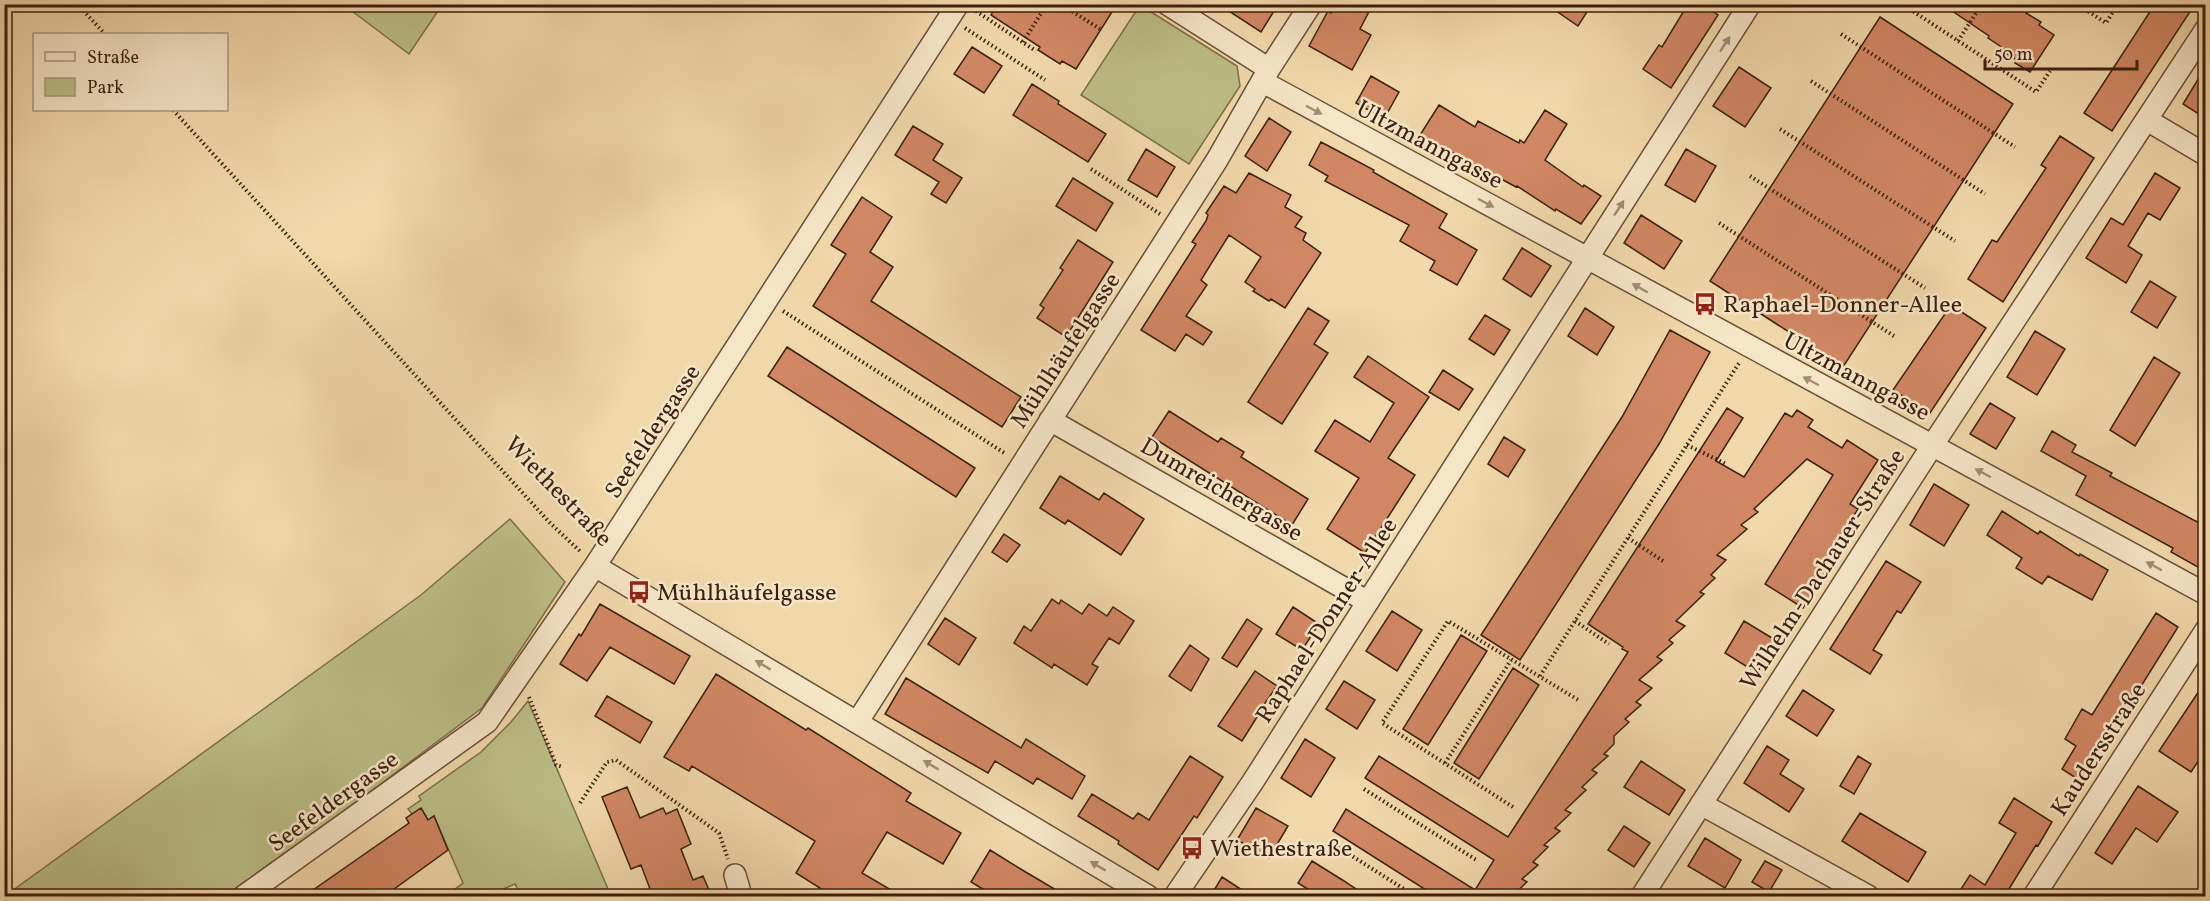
<svg xmlns="http://www.w3.org/2000/svg" width="2210" height="901" font-family="Vollkorn,serif">
<rect width="100%" height="100%" fill="#f1d8ab"/>
<filter id="stains"><feTurbulence type="fractalNoise" baseFrequency=".00333" numOctaves="4"/><feColorMatrix values="0 0 0 0 .2 0 0 0 0 .09 0 0 0 0 .02 0 0 0 .5 -.17"/></filter>
<radialGradient id="worn" r=".72"><stop offset=".6" stop-color="#630" stop-opacity="0"/><stop offset="1" stop-color="#630" stop-opacity=".3"/></radialGradient>
<path fill="#bdbe87" stroke="#7c6e4a" stroke-width="1.5" d="M344,5h98l-33,49z
M1140,5l97,61 3,20 -51,78 -108,-69z
M510,519l55,63 -83,126 -168,126 -89,62h-220l416,-301z
M528,701l83,195h-90l-6,-12 -21,9 -2,-4 -13,7h-31l-1,-1 16,-12 -29,-67 -15,10 7,-10 -5,-7 -9,5 -4,-5 13,-9 -2,-4 62,-44 30,-30z"/>
<path fill="#d18764" stroke="#3c1f0e" stroke-width="1.5" d="M997,4h120l-41,65 -14,-8 -2,3 -22,-14 2,-3 -49,-32z
M1218,4h46l10,7 -13,21z
M1336,4h37l-13,25 11,6 -19,35 -43,-24 19,-35 3,2z
M1546,4h46l-14,22z
M1688,4h14l16,11 -47,73 -28,-19 16,-24 3,2z
M1942,4h77l9,6 -2,3 15,9 -2,3 15,10 -24,37 -15,-9 2,-3 -15,-9 1,-3 -15,-10 1,-2z
M2155,4h40l-83,127 -28,-18z
M1880,17l133,87 -170,263 -133,-86z
M972,47l30,19 -18,27 -30,-19z
M1739,67l32,21 -26,39 -32,-21z
M2205,68v50l-22,-14z
M1371,76l28,16 -15,27 -28,-16z
M1032,84l27,17 -1,3 48,30 -18,28 -75,-47z
M1439,105l36,22 3,-6 41,22 1,-3 4,3 21,-33 22,14 -22,36 38,27 1,-2 17,11 -20,28 -25,-15 -1,2 -38,-25 -1,1 -74,-40 -1,1 -21,-13z
M1269,118l22,14 -24,39 -22,-15z
M913,126l30,18 -10,16 29,18 -16,25 -15,-9 8,-12 -44,-27z
M2060,136l34,22 -91,144 -35,-23 24,-39 5,2 49,-74 -5,-3z
M1321,142l53,28 -1,2 74,42 -8,14 38,22 -20,35 -27,-15 5,-9 -35,-20 9,-16 -84,-44 3,-5 -19,-11z
M1146,149l29,18 -18,30 -29,-17z
M1686,149l30,17 -21,36 -30,-17z
M1249,173l42,22 -6,12 17,10 -7,10 11,6 -3,7 18,13 -36,55 -14,-9 -2,2 -16,-10 2,-2 -10,-7 16,-25 -32,-22 -28,45 6,5 -21,31 26,16 -9,13 -17,-11 -11,17 -34,-21 55,-86 -4,-2 14,-21 2,-6 -2,-2 18,-27 12,7z
M2155,173l25,15 -20,32 -12,-7 -20,33 14,9 -16,28 -40,-25 25,-40 12,7z
M1073,178l40,25 -17,28 -40,-25z
M862,197l30,20 -22,35 23,15 -22,34 150,96 -19,30 -189,-121 33,-52 -15,-9z
M1641,215l41,26 -18,28 -40,-26z
M1078,240l35,22 -47,75 -29,-19 7,-10 -4,-3 23,-35 -3,-2z
M1522,248l29,18 -20,31 -28,-18z
M2150,281l26,16 -19,31 -26,-16z
M1951,305l35,23 -56,85 -37,-23z
M1308,308l21,13 -15,23 14,9 -46,71 -34,-22z
M1585,308l29,19 -17,28 -29,-19z
M1485,315l25,15 -16,25 -25,-16z
M1670,330l40,22 -51,92 -139,216 -39,-25 141,-218z
M2035,331l30,18 -28,46 -30,-18z
M787,347l188,121 -19,29 -188,-121z
M1368,356l61,41 -41,61 27,17 -50,78 -38,-24 32,-51 -44,-27 20,-31 35,22 24,-39 -40,-26z
M2154,357l26,16 -45,73 -25,-16z
M1443,370l30,19 -14,21 -30,-18z
M1990,403l25,15 -19,31 -26,-15z
M1727,408l16,10 -27,43 28,16 41,-64 7,4 5,-7 16,10 -5,7 34,21 5,-8 31,20 -28,44 8,5 -36,59 5,3 -24,37 -38,-24 68,-109 -26,-16 -53,50 4,3 -17,13 6,4 -30,26 9,5 -15,15 4,3 -15,14 4,2 -28,27 9,5 -16,14 4,3 -16,14 5,3 -23,20 13,8 -16,14 5,3 -16,14 4,3 -15,14v8l-10,10 4,2 -16,14 5,3 -15,14 4,3 -21,20 6,3 -16,15 5,3 -16,14 4,2 -15,15 5,3 -16,14 5,3 -16,15h-74l-104,-66 13,-22 129,81 19,-30 -129,-82 14,-22 129,81 120,-185 -6,-3 1,-2 -35,-23z
M1169,411l49,31 3,-4 23,14 -3,5 67,42 -16,26 -140,-88z
M2052,431l24,14 -4,7 40,21 -2,3 95,50v45l-34,-19 2,-4 -97,-53 10,-19 -45,-25z
M1504,437l21,13 -17,27 -20,-13z
M1060,476l39,24 5,-7 40,26 -23,36 -53,-35 -3,4 -25,-16z
M1934,484l35,21 -25,41 -34,-21z
M2002,511l36,23 2,-3 39,25 1,-2 28,16 -16,30 -44,-24 -6,8 -26,-16 6,-10 -35,-23z
M1004,534l16,11 -13,17 -15,-10z
M1886,561l35,21 -20,31 -4,-2 -24,39 9,5 -12,19 -40,-25z
M1052,599l7,5 2,-4 21,14 7,-10 18,12 6,-9 21,14 -15,23 -10,-6 -17,26 6,3 -11,18 -33,-21 -2,4 -38,-25 10,-17 7,5z
M600,604l90,52 -16,28 -64,-37 -23,34 -27,-17 19,-30 2,2z
M1293,607l26,17 -17,26 -26,-16z
M1392,611l30,19 -25,41 -31,-20z
M2156,613l22,14 -58,93 -3,-2 -38,62 -17,-11 14,-23 -11,-7 17,-30 10,6z
M945,618l31,20 -17,27 -31,-21z
M1247,619l15,10 -25,38 -15,-9z
M1744,621l33,20 -20,32 -32,-20z
M1461,635l26,16 -59,94 -25,-16z
M1190,645l19,14 -18,32 -22,-15z
M1513,668l26,17 -60,94 -25,-16z
M1255,671l22,15 -21,30 1,1 -15,24 -24,-15z
M716,674l90,56 2,-2 103,65 -5,8 55,32 -18,31 -56,-32 -25,41 41,24h-69l-38,-24 19,-32 -123,-75 -3,5 -25,-14z
M906,678l115,70 5,-9 59,37 -13,23 -35,-21 -4,6 -38,-23 -7,12 -103,-59z
M1344,681l31,19 -18,29 -31,-20z
M2205,682v69l-14,21 -32,-21z
M1803,690l31,20 -17,26 -31,-20z
M607,696l45,26 -12,21 -45,-27z
M1305,739l30,19 -24,39 -30,-19z
M1767,746l22,14 -9,14 24,15 -15,23 -45,-29z
M1190,756l33,21 -26,41 -3,-2 -36,54 -40,-26 1,-3 -41,-25 14,-22 41,25 5,-6 11,7z
M1858,756l13,8 -17,30 -14,-8z
M1641,761l44,29 -16,25 -45,-28z
M2138,786l40,26 -21,30 -21,-14 -24,36 -17,-11z
M627,787l13,31 23,-10 3,6 11,-5 14,35 -10,5 12,31 10,-4 9,21h-59l-12,-32 -10,4 -29,-72z
M2014,798l38,24 -14,24 -2,-1 -32,52h-48l14,-22 15,10 31,-52 -17,-10z
M421,808l7,12 6,-4 14,34 -65,47h-80l106,-74 -3,-5z
M1256,808l32,18 -19,32 -32,-18z
M1860,813l66,39 -18,30 -66,-41z
M1624,826l26,17 -16,24 -26,-17z
M1705,838l36,22 -16,28 -37,-22z
M990,850l34,21 44,26h-72l-25,-15z
M1312,861l32,20 24,16h-48l-22,-14z
M1765,861l17,9 -13,22 -17,-10z
M1222,877l31,20h-43z"/>
<g fill="none" stroke-linecap="round" stroke-linejoin="round">
<g stroke="#694d35" stroke-width="24">
<path id="street" d="M1167,4l102,65
M1263,82l943,512
M2147,120l59,35
M1050,420l318,182
M595,566l553,330
M858,721l359,-561 52,-91 42,-65
M1701,804l167,92
M735,875l6,21
M244,896l243,-174 108,-156 363,-562
M1175,896l77,-113 498,-779
M1642,896l290,-450 274,-417
M2034,896l172,-266"/>
</g>
<path stroke="#3c1f0e" stroke-width="4" stroke-dasharray="1.5 3" stroke-linecap="butt" d="M77,4l28,30
M1061,4l39,25
M1902,4l134,88 14,-21
M2077,4l29,19 12,-19
M976,11l60,40
M965,28l80,52
M1841,34l174,113
M1958,41l24,-37
M1023,42l24,-38
M1811,81l174,113
M173,110l378,414 31,29
M1780,129l175,112
M1091,169l69,45
M1750,176l175,112
M1719,223l175,113
M783,311l223,143
M1687,445l39,19
M1628,538l35,23
M1575,621l34,23
M1540,676l199,-313
M529,697l27,68 7,2
M1445,763l66,-103
M1364,789l114,72
M580,803l27,-41 9,-2 103,73 9,26
M1513,807l-131,-84 66,-102 132,80
M1330,842l85,54
M1295,894l5,2
M439,896l5,-3 1,3"/>
<use href="#street" stroke="#f6e6c8" stroke-width="21"/>
</g>
<defs><path id="oneway-solid" d="M-6-.8H1V-3.2L6.5 0L1 3.2V.8H-6Z" transform="scale(1.5)"/></defs>
<g fill="#a28c74">
<use href="#oneway-solid" transform="translate(1725 44) rotate(-57)"/>
<use href="#oneway-solid" transform="translate(1314 110) rotate(28)"/>
<use href="#oneway-solid" transform="translate(1486 203) rotate(28)"/>
<use href="#oneway-solid" transform="translate(1619 208) rotate(-57)"/>
<use href="#oneway-solid" transform="translate(1640 288) rotate(-150)"/>
<use href="#oneway-solid" transform="translate(1811 381) rotate(-152)"/>
<use href="#oneway-solid" transform="translate(1983 473) rotate(-152)"/>
<use href="#oneway-solid" transform="translate(2154 566) rotate(-152)"/>
<use href="#oneway-solid" transform="translate(763 665) rotate(-149)"/>
<use href="#oneway-solid" transform="translate(931 765) rotate(-149)"/>
<use href="#oneway-solid" transform="translate(1098 866) rotate(-149)"/>
</g>
<defs>
<g id="bus-bare" transform="scale(1.8)"><path d="M-5-6H5V4H4V6H2V4H-2V6H-4V4H-5ZM-3.5-4V0h7V-4ZM-3.5 1.2v1.5H-2V1.2ZM2 1.2v1.5H3.5V1.2Z" fill="#8f2418" stroke="#f6e6c8" stroke-width="2.5" paint-order="stroke"/></g>
</defs>
<g fill-rule="evenodd">
<use href="#bus-bare" x="1705" y="304"/>
<use href="#bus-bare" x="639" y="592"/>
<use href="#bus-bare" x="1192" y="848"/>
</g>
<g text-anchor="middle" stroke-width="5" stroke-linejoin="round" paint-order="stroke">
<g font-size="24" fill="#3c1f0e" stroke="#f6e6c8">
<text transform="translate(1430 144) rotate(28)" y="8">Ultzmanngasse</text>
<text transform="translate(1065 350) rotate(-57)" y="8">Mühlhäufelgasse</text>
<text transform="translate(1857 376) rotate(28)" y="8">Ultzmanngasse</text>
<text transform="translate(652 431) rotate(-57)" y="8">Seefeldergasse</text>
<text transform="translate(1222 489) rotate(30)" y="8">Dumreichergasse</text>
<text transform="translate(559 491) rotate(46)" y="8">Wiethestraße</text>
<text transform="translate(1822 569) rotate(-57)" y="8">Wilhelm-Dachauer-Straße</text>
<text transform="translate(1326 620) rotate(-57)" y="8">Raphael-Donner-Allee</text>
<text transform="translate(2098 749) rotate(-57)" y="8">Kaudersstraße</text>
<text transform="translate(333 801) rotate(-36)" y="8">Seefeldergasse</text>
</g>
<g font-size="24" fill="#3c1f0e" stroke="#f6e6c8" text-anchor="start">
<text x="1723" y="312">Raphael-Donner-Allee</text>
<text x="657" y="600">Mühlhäufelgasse</text>
<text x="1210" y="856">Wiethestraße</text>
</g>
</g>
<rect width="2210" height="901" fill="none" stroke="#f1d8ab" stroke-width="24"/>
<rect x="6" y="6" width="2198" height="889" fill="none" stroke="#3c1f0e" stroke-width="3"/>
<rect x="12" y="12" width="2186" height="877" fill="none" stroke="#3c1f0e" stroke-width="1.5"/>
<rect x="33" y="33" width="195" height="78" fill="#f6e6c8" stroke="#ac967e" stroke-width="1.5"/>
<rect x="45" y="52" width="30" height="9" fill="#f6e6c8" stroke="#ac967e" stroke-width="1.5"/>
<text x="87" y="63" font-size="18" fill="#3c1f0e">Straße</text>
<rect x="45" y="78" width="30" height="18" fill="#bdbe87" stroke="#ac967e" stroke-width="1.5"/>
<text x="87" y="93" font-size="18" fill="#3c1f0e">Park</text>
<path d="M1985 60v9h152v-9" fill="none" stroke="#3c1f0e" stroke-width="3"/>
<text x="1994" y="60" font-size="18" fill="#3c1f0e" stroke="#f6e6c8" stroke-width="4.5" paint-order="stroke">50 m</text>
<rect width="100%" height="100%" filter="url(#stains)"/>
<rect width="100%" height="100%" fill="url(#worn)"/>
</svg>
